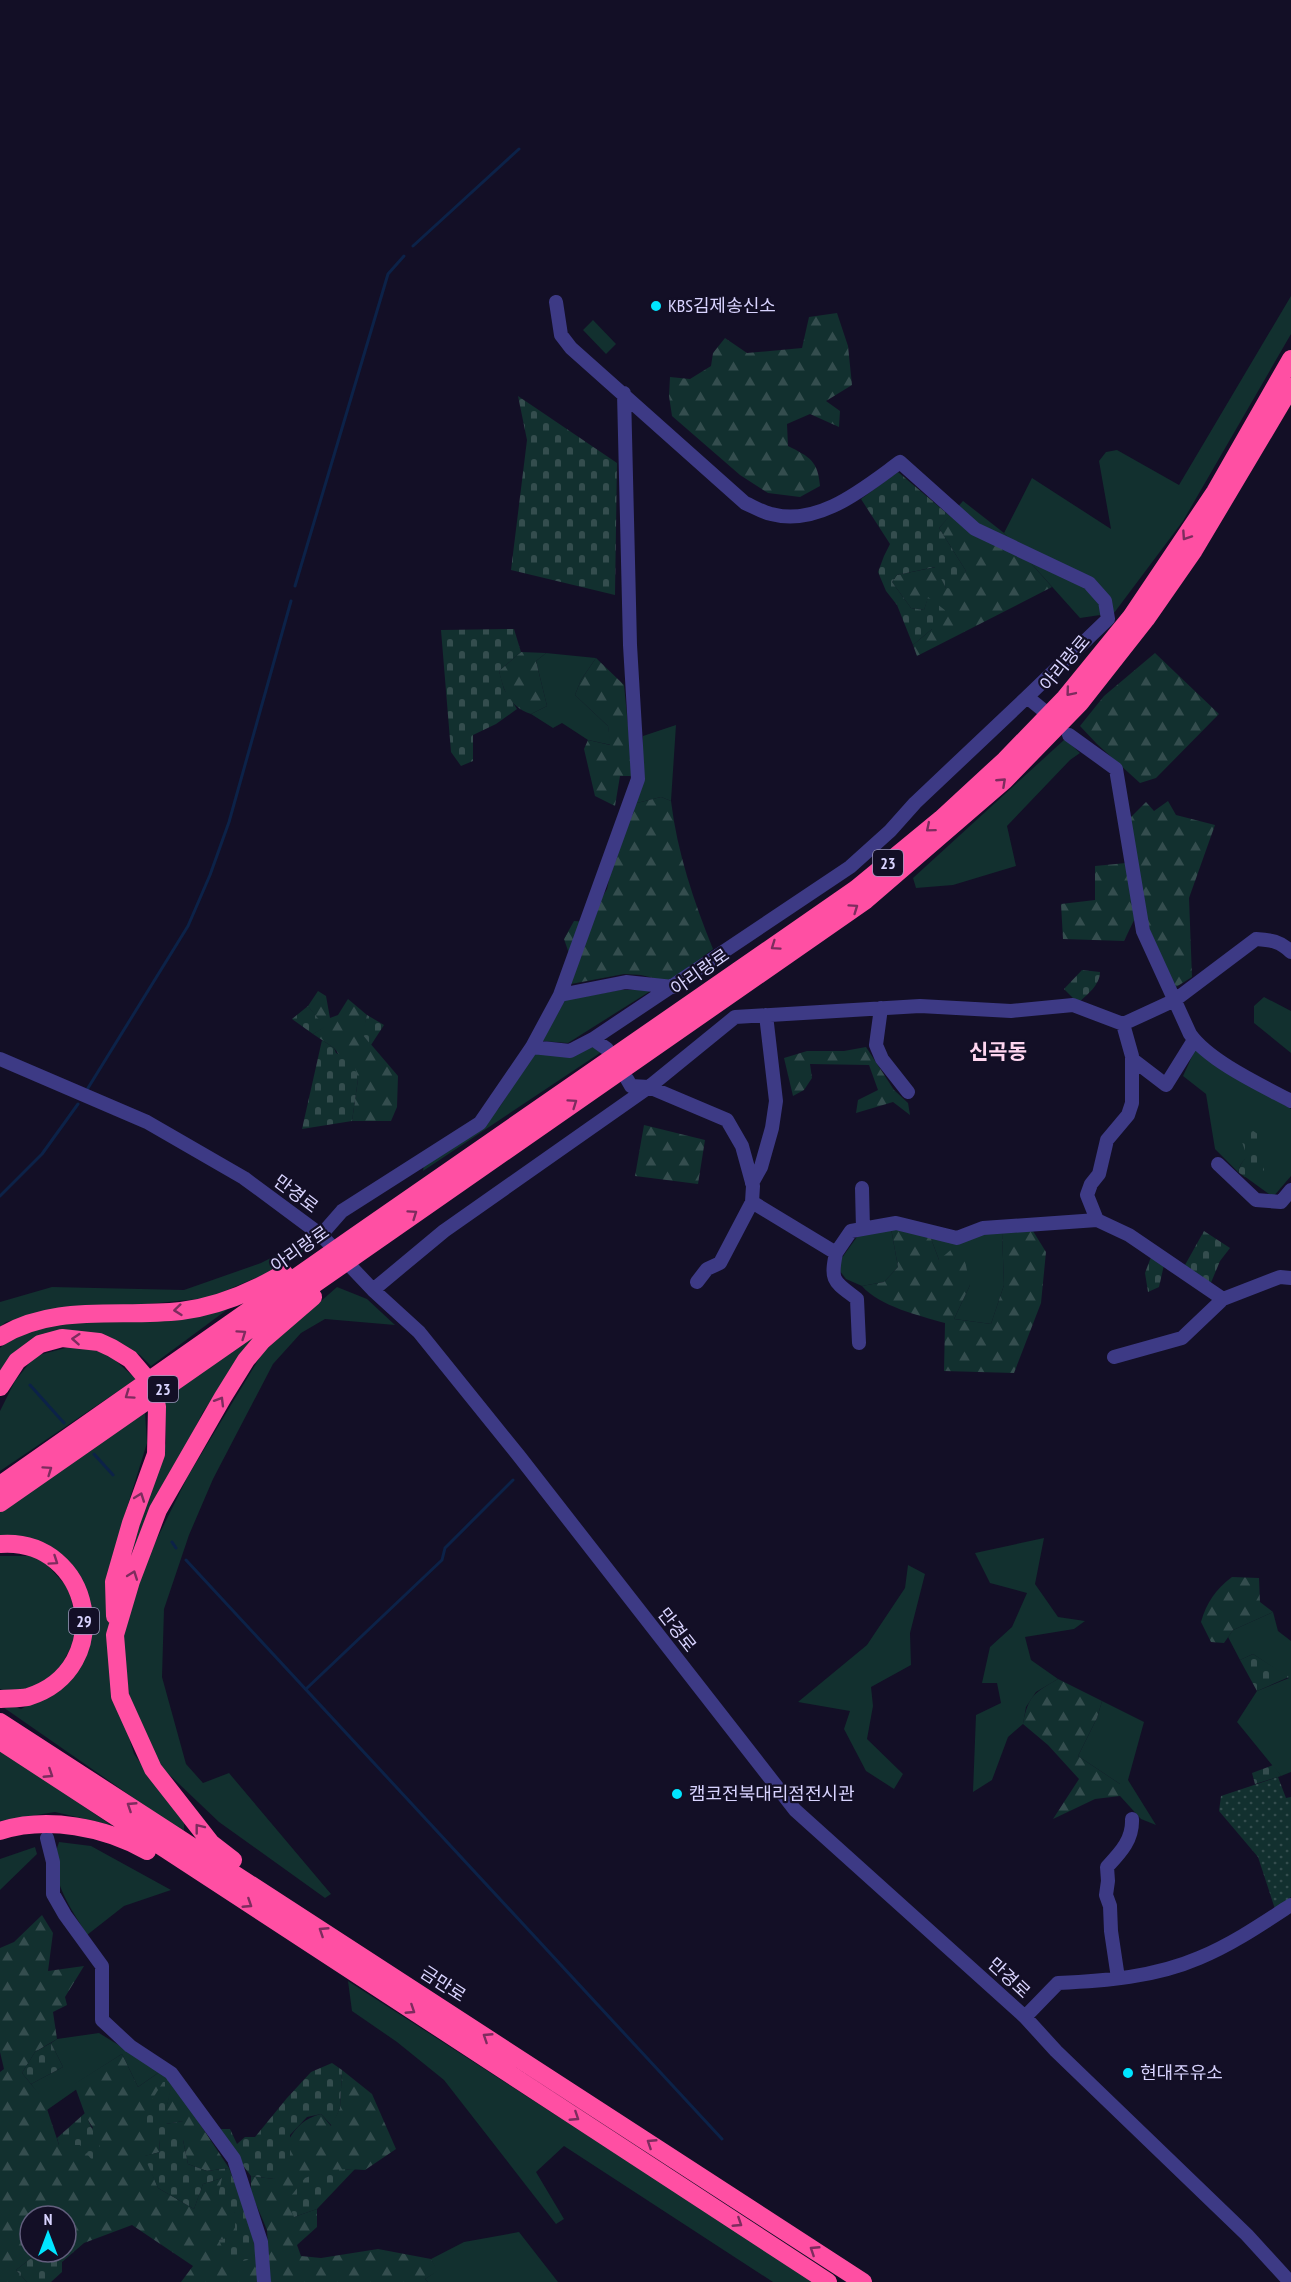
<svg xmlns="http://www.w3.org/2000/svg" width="1291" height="2282" font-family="'PT Sans Narrow','Noto Sans KR',sans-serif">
<defs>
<pattern id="forest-firs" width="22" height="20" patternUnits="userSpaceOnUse" patternTransform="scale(1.5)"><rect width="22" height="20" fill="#12302f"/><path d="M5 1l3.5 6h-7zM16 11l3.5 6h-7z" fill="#344d4e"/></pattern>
<pattern id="cemetery-stones" width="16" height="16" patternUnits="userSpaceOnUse" patternTransform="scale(1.5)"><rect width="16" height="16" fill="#12302f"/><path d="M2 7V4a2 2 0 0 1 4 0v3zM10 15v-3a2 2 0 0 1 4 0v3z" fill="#344d4e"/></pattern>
<pattern id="garden-dots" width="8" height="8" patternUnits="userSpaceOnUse" patternTransform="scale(1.5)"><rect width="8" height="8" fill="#12302f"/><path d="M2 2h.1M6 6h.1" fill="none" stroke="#344d4e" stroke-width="1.8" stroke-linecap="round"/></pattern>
</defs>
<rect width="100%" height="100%" fill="#130f26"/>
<path fill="#12302f" d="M1291,296v38l-108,187 -69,92 -34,5 -76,-85 28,-55 79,51 -12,-68 7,-9 11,-2 62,35z
M593,320l23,24 -10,10 -23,-24z
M546,653l50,5 -15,22 -6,15 33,31 3,19 -23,-5 -26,-17 -9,5 -22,-14 16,-8 -11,-45z
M676,725l-5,76 -10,-4 -28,7 9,-51 1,-17z
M1065,739l15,14 -10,7 -63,66 9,40 -63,19 -37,3 -3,-10z
M620,990h32l-84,53 -26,-2 23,-41z
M1264,997l27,14v42l-37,-30v-17z
M594,1045l9,6 -180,120 1,-7 63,-44 12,-12 34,-55z
M1195,1050l96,59v67l-18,21 -29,-21 3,-19 -6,7 -3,8 -23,-23 -9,-55 -23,-18z
M891,1228l7,39 -14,15 -22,4 -16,-7 -10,-13 23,-32z
M1002,1231l2,54 -13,39 -37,-5 16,-34 -31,-25 -9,-24z
M306,1240l7,5 -46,28 -59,25 -70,7 -69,2 -63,15 -6,5v-25l52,-15 132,3 77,-27z
M337,1287l30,12 28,26 -70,-6 -24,14 -28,31 -60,115 -24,56 -25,74 -2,68 24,87 17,19 26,-10 102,121 -6,4 -106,-76 -62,-59 -28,-68 -6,-59 19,-67 46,-93 75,-124z
M228,1309l-77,57 -11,-11 -39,-21 -32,-2 -69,45v-29l9,-8 43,-16z
M261,1331l-58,81 -64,129 -21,28 48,-126 -1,-45z
M73,1346l33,6 30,27 -136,92v-60l15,-30 20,-25z
M145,1412l2,31 -21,68 -18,80 4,91 22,72 50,69v10l-184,-128v-4l21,8 33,-18 35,-72 -28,-65 -51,-19 -10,2v-25z
M1044,1538l-9,46 23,33 27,4 -11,8 -49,8 6,23 27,19 -22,13 -10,15 -3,17 -15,13 -16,43 -19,12 3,-77 25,-12 -4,-20h-15l8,-36 22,-20 15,-34 -37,-10 -15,-30z
M0,1556h39l31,34 7,45 -18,35 -26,18 -27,3 -6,-2z
M908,1565l17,9 -15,59 1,32 -40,22 2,19 -6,33 36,35 -9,15 -28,-18 -22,-42 6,-18 -52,-9 69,-57 38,-57z
M1273,1612l5,19 13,10v131l-10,4 -44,-54 20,-31 32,-13 -36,-24 -13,6 -12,-23 5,-7z
M1102,1701l42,21 -16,58 28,45 -15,-6 -21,-23v-12l-42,-28 19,-38z
M0,1750l111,75 -56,-13 -55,9z
M59,1842l32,4 80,44 -47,16 -37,29c-16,-27 -41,-59 -28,-93z
M35,1847l2,7 -37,36v-31z
M348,1981l467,301h-42l-209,-136 -28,26 28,47 -8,5 -112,-144 -47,-38 -45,-31z
M99,2033l62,38 -23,16 -16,-33 -47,30 2,5 -30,21 -8,-15 -8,-11 32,-17 -12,-24 6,-4z
M519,2232l39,50h-130l-3,-3 12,-8 -6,-12 33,-17z"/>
<path fill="url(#forest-firs)" d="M837,313l11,33 4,39 -26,16 14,10 -1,16 -29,-13 -23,10 1,22c22,11 30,15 32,40l-20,11 -32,-4 -28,-18 -68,-59 -3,-20 1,-19 20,2 21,-13 2,-13 12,-15 22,15 55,-5 7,-31z
M963,501l41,32 48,54 -135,69 -4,-11 19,-16 -4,-31 -4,12 -13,-2 -19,-26 5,-7 39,-8 10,21 20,-17 -27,-43z
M521,652l25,1 -10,8 11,45 -16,8c-22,-8 -27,-22 -32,-43z
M1155,653l64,61 -63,64 -16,5 -43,-39 -17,-18 24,-30z
M596,658l28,27 9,91h-13l-5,30 -20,-10 -11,-47 4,-9 22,5 -2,-19 -33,-31 6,-15z
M661,797l10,4c6,51 23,101 42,148l-43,33 -29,-7 -17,-1 -53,10 4,-13 -11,-32 10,-18 14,1 19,-33 13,-59 13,-26z
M1168,801l8,14 39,10 -26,73 3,79 -16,10 -29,-58 -17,-111 16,-16 8,9z
M1126,863l10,53 -12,25 -61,-2 -2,-35 34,-4v-34z
M318,991l8,5 4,22 8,-3 10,-16 19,16 -4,20 35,41 -1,31 -6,14h-39l6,-42 -24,-31 -21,-14 11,-7 -16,-21z
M866,1047l28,43 14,13 2,12 -17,-13 -37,11 2,-13 20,-10 -9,-25 -59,-1 2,14 -8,12 -11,6 -9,-38 23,-7h37z
M644,1125l61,15 -7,44 -63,-8z
M891,1228l39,8 9,24 14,-12 10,3 7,34 -16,34 37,5 13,-39 -2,-54h31l13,21 -5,51 -27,70 -70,-2 1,-48c-25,-7 -66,-17 -83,-37l22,-4 14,-15z
M1232,1577l27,1 1,24 13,10 -40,18 -9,13 -13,-1 -10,-20c6,-20 14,-32 31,-45z
M1058,1679l44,22 -5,17 -19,38 42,28v12l-25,3 -42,20 26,-40 -31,-34 -25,-21c5,-28 11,-31 35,-45z
M42,1915l11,18 -5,38 36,-5 -19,31 2,8 -14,7 4,27 -22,13 -13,21 22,27 15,45 34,-17 -7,-11 -12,-33 48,-30 16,33 23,-16 11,11 57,86 -22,3 -19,-7 -5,-24v-19l-17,3v-15l6,-27 -13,57 1,13 -15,4 13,32 36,21 9,-25 19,-6 13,35v24l-16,3 38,18 1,24h-77l12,-16 -61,-41 -48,18 -22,19 -19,-10h23v-36h-36v36h9l-23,18 11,12h-27v-210l4,-3 -4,-17v-104l14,-6z
M342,2070l30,24 24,55 -31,21 -18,-1 -53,48 23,-8v18l-20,18 4,11 20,2 57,-9 53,10 7,12 -13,8 3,3h-158l-3,-52 -16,-38v-16l23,3c10,-28 15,-57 47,-65l10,12 9,-18z"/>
<path fill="url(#cemetery-stones)" d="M518,396l99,67 -2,132 -104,-25 16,-130z
M898,472l52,44 -11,12 27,43 -11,18 -9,-1 -11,-21 -38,8 -5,7 19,26 13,2 4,-13 18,14 -14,18 -19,16 -16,-40 -11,-14 -8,-19 6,-16 6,-12 -29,-45z
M514,629l7,23 -22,19 5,18 13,20 -21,15 -23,11v26l-12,5 -10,-14 -10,-122z
M1082,970l18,2c0,13 -13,23 -22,31l-14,-14z
M308,1006l17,21 -12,7 -21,-15z
M367,1015l17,10 -13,20 -9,-11z
M322,1040l12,8 2,5 17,6 5,20 -6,42 -50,8z
M1252,1130l7,5 3,10 -5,9 6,6 1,10 -7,8 -12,-1 -7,-5 3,-8 6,-8 -9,-25z
M1204,1231l26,17 -10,13 -10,24 -25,-20z
M1151,1257l13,8 -5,22 -11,5 -3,-19z
M1253,1654l36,23 -32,14 -17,-31z
M1273,1765l8,11 -26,8 -3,-11z
M51,2043l12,24 -32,17 -9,-11 13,-21z
M332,2063l10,7 -2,38 -8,18 -11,-12 -14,3 -17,18v29l-16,15 -23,-3 -36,-47h15l7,15 8,-7h10l32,-39 24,-26z
M163,2082h9l-6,27v15l17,-3v19l5,24 19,7 22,-3 20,52 8,38 -28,6 -10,-24 16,-4v-23l-17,-17 4,-18 -19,6 -9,25 -36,-21 -14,-32 16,-4 -1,-13 -11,-4 -3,-24z
M85,2113l19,43 -8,9 -16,-20h-21l-2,-7z
M355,2169l-38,40 -23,8 -7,-16 18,-23 21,-8z
M39,2252h4l19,10v10l-11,10h-24l-11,-12z"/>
<path fill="url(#garden-dots)" d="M1278,1777l8,21 5,-1v100l-16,12 -17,-52 -39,-46 2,-15z"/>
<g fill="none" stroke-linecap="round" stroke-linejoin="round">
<path stroke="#0c2248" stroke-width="3" d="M413,246l106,-97
M295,586l93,-312 16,-18
M88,1088l100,-162 22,-51 19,-53 62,-221
M0,1196l42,-42 36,-50
M30,1385l34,38
M94,1454l19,21
M172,1542l4,6
M186,1560l536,579
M306,1689l136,-129 3,-12 68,-68"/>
<path stroke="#3d3a85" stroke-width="14" d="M556,302l5,33 10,13 174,155c9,4 17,9 26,11 48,13 93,-26 129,-52l75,67 114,54 16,18 3,18 -81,78 16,13
M1069,735l47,34 27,162 47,103c19,27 71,51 101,67
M560,995l66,-13 47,5
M881,1008l-5,37 6,14 26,33
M593,1039l257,-172 40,-36 25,-28 112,-106
M532,1047l38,4 23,-12 14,10
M0,1059l147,63 97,56 77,57 52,55 46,42 100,124 276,354 230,207 31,34 191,184 43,47
M1132,1059l34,26 28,-45
M627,1079l4,7 18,1 78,33 15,26 11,40 -1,16 -32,61 -13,6 -10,13
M1218,1164l38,36 25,2 10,-12
M752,1183l9,-16 11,-39 4,-27 -10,-86
M862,1188l1,41
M752,1202l84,51 15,-22 45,-8 61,15 26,-10 114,-8 32,15 94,64 57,-22 11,1
M1097,1220l-10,-25 4,-11 8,-10 8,-34 21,-25 4,-12v-47l-9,-32
M321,1235l21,-24 138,-88 52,-76 28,-52 78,-216 -8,-134 -6,-252
M836,1253c-6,29 -2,28 21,46l2,44
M373,1290l71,-59 205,-144 86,-70 185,-11 91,5 62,-6 50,19 52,-24 81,-61c15,1 24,2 35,13
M1114,1357l68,-19 41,-39
M47,1838l6,24v32l12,21 37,51v54l28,26 41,27 63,86 27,83 3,40
M1118,1978l-7,-47 -1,-25 -4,-11 2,-14 -1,-14c13,-14 26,-27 25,-48
M1025,2017l33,-34c47,-2 97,-6 141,-25 32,-13 63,-34 92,-53"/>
<path stroke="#ff4fa3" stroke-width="18" d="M0,1337c54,-34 120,-19 181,-26 38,-5 71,-19 103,-38
M0,1387l17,-26 23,-17 22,-6 37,4 13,6 18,11 23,27 4,21 -1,47 -25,69 -17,59 1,34
M0,1485l355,-249 501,-347 85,-70 64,-59 60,-62 66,-81 84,-125 76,-133
M0,1503l866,-603 138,-119 76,-78 66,-84 48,-69 97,-163
M0,1544c93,-7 118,125 28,153 -9,2 -19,1 -28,2
M0,1722l863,560
M0,1741l828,541
M0,1831c47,-15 105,-4 147,20
M233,1860l-22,-17 -58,-74 -33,-73 -5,-61 16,-54 27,-71 65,-113 23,-37 16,-19 51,-44"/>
</g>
<defs><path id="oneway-chevron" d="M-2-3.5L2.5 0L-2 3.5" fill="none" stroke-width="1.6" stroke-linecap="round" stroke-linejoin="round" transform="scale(1.5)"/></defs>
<g stroke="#7d2c5e">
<use href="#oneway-chevron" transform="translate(1186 536) rotate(124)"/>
<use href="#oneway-chevron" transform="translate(1070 692) rotate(130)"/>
<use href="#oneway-chevron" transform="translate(1002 782) rotate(-43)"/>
<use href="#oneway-chevron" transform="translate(930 828) rotate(140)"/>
<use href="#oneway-chevron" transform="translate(854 908) rotate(-35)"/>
<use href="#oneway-chevron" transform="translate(775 946) rotate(145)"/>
<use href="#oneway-chevron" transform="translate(573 1103) rotate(-35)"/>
<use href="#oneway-chevron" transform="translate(413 1214) rotate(-35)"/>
<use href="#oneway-chevron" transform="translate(178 1310) rotate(174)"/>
<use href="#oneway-chevron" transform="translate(242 1334) rotate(-35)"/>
<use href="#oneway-chevron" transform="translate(76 1339) rotate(-176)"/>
<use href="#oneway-chevron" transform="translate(129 1395) rotate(145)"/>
<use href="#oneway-chevron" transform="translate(220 1401) rotate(-59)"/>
<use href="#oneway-chevron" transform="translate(48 1470) rotate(-35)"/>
<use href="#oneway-chevron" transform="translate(140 1497) rotate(-70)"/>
<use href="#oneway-chevron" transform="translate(54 1561) rotate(34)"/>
<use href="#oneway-chevron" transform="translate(133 1575) rotate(-70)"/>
<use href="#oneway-chevron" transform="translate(49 1774) rotate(33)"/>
<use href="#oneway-chevron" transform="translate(131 1806) rotate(-147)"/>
<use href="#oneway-chevron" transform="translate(199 1828) rotate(-128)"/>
<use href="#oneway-chevron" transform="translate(248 1904) rotate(33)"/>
<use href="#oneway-chevron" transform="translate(323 1931) rotate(-147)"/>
<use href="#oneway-chevron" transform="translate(411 2010) rotate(33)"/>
<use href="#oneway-chevron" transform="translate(487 2037) rotate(-147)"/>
<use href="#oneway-chevron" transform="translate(575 2117) rotate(33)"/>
<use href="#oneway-chevron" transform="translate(651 2143) rotate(-147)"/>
<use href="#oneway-chevron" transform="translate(738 2223) rotate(33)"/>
<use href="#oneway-chevron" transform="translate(814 2250) rotate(-147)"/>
</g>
<g fill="#00e5ff" stroke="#130f26" stroke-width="2">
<circle cx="656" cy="306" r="6"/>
<circle cx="677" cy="1794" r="6"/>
<circle cx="1128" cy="2073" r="6"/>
</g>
<g text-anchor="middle" stroke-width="4.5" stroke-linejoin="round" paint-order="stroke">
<g fill="#130f26" stroke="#9e99be" stroke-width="1.5">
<rect x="873" y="850" width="30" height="26" rx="4.5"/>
<rect x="148" y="1376" width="30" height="26" rx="4.5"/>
<rect x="69" y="1608" width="30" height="26" rx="4.5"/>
</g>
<g font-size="16" font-weight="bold" fill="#d9d4ff">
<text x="888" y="869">23</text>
<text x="163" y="1395">23</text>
<text x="84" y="1627">29</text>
</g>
<g font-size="18" fill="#d9d4ff" stroke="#130f26" text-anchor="start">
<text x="668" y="312">KBS김제송신소</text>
<text x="689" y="1800">캠코전북대리점전시관</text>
<text x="1140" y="2079">현대주유소</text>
</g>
<g font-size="18" fill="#d9d4ff" stroke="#130f26">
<text transform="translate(1065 663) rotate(-50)" y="6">아리랑로</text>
<text transform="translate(700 972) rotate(-35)" y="6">아리랑로</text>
<text transform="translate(296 1194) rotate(37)" y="6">만경로</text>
<text transform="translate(300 1249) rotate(-35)" y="6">아리랑로</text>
<text transform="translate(677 1630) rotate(52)" y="6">만경로</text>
<text transform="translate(1009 1978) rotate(43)" y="6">만경로</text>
<text transform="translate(443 1984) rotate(33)" y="6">금만로</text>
</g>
<g font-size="21" font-weight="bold" fill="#ffd6f0" stroke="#130f26">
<text x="998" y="1059">신곡동</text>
</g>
</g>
<g transform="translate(48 2234)"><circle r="28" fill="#130f26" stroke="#625e7d" stroke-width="1.5"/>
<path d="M0-4.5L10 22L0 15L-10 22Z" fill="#00e5ff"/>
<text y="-9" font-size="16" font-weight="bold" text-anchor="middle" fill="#d9d4ff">N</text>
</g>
</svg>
